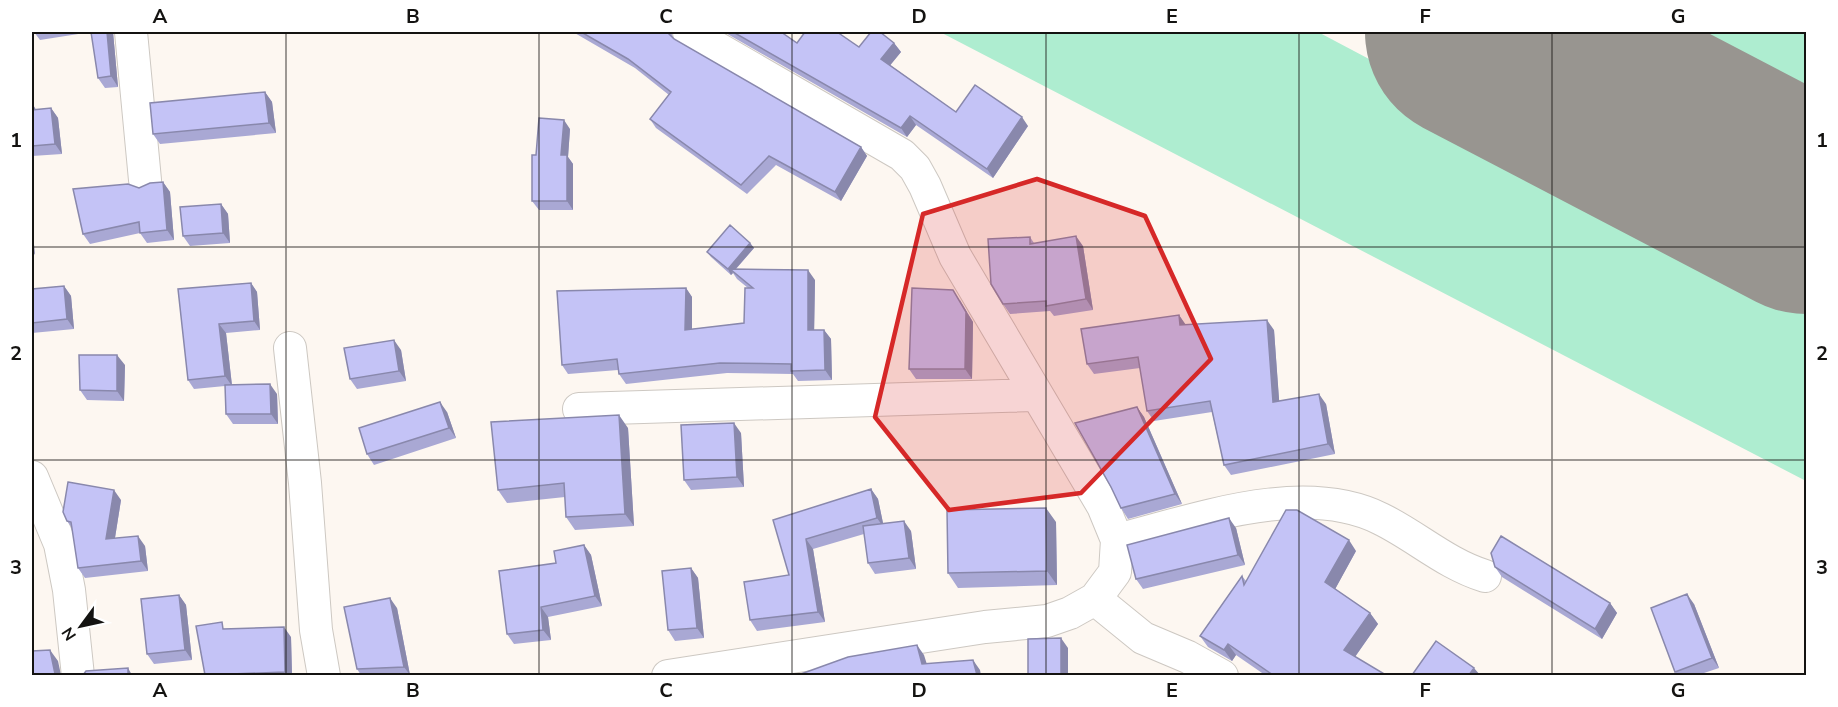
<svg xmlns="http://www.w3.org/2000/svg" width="1838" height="707" font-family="'Nunito Sans',sans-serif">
<rect width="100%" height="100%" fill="#fdf7f1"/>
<path fill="#aeedd0" d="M940,32h378l488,258v191z
M1618,32h188v96z"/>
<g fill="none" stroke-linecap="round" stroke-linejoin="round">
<path stroke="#989590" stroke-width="216" d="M1473,32l333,174"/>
<g stroke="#cdc8c2" stroke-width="34">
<path id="minor" d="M131,32l14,148
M290,348l15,135 11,147 8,46
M579,409l457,-14
M32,477l28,67 9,46 9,86
M1117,540c79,-20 186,-60 264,-21 35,17 65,45 104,57
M1095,599l48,39 45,19 34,19
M668,676l317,-49 62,-6 23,-8 25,-14 20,-27 2,-32 -14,-34 -148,-250 -30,-70 -10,-18 -13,-13 -213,-123"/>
</g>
<use href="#minor" stroke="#fff" stroke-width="32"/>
</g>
<path fill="#a9a8d4" d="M34,32h57l-51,8z
M91,32h22l5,55 -13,1 -7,-10z
M573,32h98l3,7 187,108 6,9 -26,45 -65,-36 -29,29 -91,-66 -6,-9 19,-24 -34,-27z
M724,32h57l16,11 62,4 35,-4 7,9 -11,13 66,47 72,14 -35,52 -77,-53 -9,12z
M265,92l7,10 4,31 -116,11 -7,-10z
M32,103l4,7 15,-2 7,10 4,36 -30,2z
M570,129l-2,28 5,7v46h-34l-7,-9 4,-46z
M163,182l7,10 4,48 -27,3 -7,-10 -50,11 -7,-10 56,-46z
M221,204l7,10 2,29 -40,3 -7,-10z
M1030,237l4,6 49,3 10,64 -39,6 -4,-5 -40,3 -7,-10z
M750,243l4,5 -18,21 79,11 -1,50h10l7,9 1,41 -34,1 -5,-7 -66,-1 -101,11 -7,-10 -1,-4 -50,4 -6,-9 124,-77 6,9v32l52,-6 4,-35 -11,-9 -4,-6 -2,2 -20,-18 -4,-5z
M251,283l6,9 3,38 -34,3 6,52 45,9 1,30h-45l-7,-10 -1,-28 -31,3 -6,-9 -10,-91z
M64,286l7,10 3,33 -42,4v-44z
M960,300l13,22 -1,57h-56l-7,-10z
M1179,315l6,10 89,5 5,71 47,3 9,50 -104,21 -7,-10 -12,-53 -58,9 -7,-10 -7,-43 -46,6 -7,-10z
M401,350l5,31 -49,8 -7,-10z
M125,365l-1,36 -37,-1 -7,-10z
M1137,407l7,10 38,87 -54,15 -7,-11z
M447,412l9,26 -82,27 -7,-11z
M628,428l6,98 -59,4 -9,-13 -1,-20 -58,6 -9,-13z
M741,433l3,54 -53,3 -7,-10z
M871,489l7,10 5,24 28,8 5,38 -41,5 -7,-11 -4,-29 -51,15 12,73 -68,9 -7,-11 39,-45 -16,-55z
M121,500l-6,38 30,8 3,25 -63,7 -7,-10 -6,-40 -5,-7z
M1056,522l1,63 -99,3 -10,-15z
M1236,528l9,37 -102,24 -7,-10z
M584,545l7,10 11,51 -54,11 3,23 -37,4 -7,-10 49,-71z
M1356,551l-21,38 35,24 8,11 -23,33 31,18h-121l-29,-20 -4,6 -24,-14 -8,-11 42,-60 4,5z
M1495,567l115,36 7,10 -15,26 -100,-62z
M691,568l7,10 6,60 -29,3 -7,-11z
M179,595l7,10 6,55 -38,4 -7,-10z
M1694,604l25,64 -21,7h-20l-3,-3z
M397,608l13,67h-49l-4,-6z
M226,629l65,8 1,38h-87z"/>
<path fill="#8988ac" d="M107,32h6l5,55 -7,-11z
M894,43l7,9 -13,16 -7,-9z
M265,92l7,10 4,31 -7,-10z
M32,103l4,7 -4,2z
M51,108l7,10 4,36 -7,-10z
M910,116l6,9 -9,12 -6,-9z
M1022,117l6,9 -35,52 -6,-9z
M564,120l6,9 -2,28 5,7v46l-6,-9 -6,-46z
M861,147l6,9 -26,45 -6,-9z
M163,182l7,10 4,48 -7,-10z
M221,204l7,10 2,29 -7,-10z
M32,222l3,33 -3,-5z
M1076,236l7,10 10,64 -7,-11z
M750,243l4,5 -21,24 -3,-3 3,4 -2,2 -3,-6z
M808,270l7,10 -1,60 -6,-10z
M251,283l6,9 3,38 -6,-9z
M64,286l7,10 3,33 -7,-10z
M686,288l6,9v42l-7,-9z
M953,290l20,32 -1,57 -7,-10z
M1179,315l7,10h-6z
M1267,320l7,10 6,82 -7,-10z
M219,324l7,9 6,53 -7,-10z
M824,330l7,9 1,41 -7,-10z
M394,340l7,10 5,31 -7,-10z
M117,355l8,10 -1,36 -7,-10z
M270,384l7,10 1,30 -7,-10z
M1319,394l7,10 9,50 -7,-10z
M440,402l7,10 9,26 -7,-10z
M1137,407l7,10 38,87 -7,-10z
M619,415l9,13 6,98 -9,-12z
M734,423l7,10 3,54 -7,-10z
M871,489l7,10 6,29 -7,-10z
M114,490l7,10 -8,50 -7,-11z
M1046,508l10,14 1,63 -10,-14z
M1229,518l7,10 9,37 -7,-10z
M904,521l7,10 5,38 -7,-11z
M138,536l7,10 3,25 -7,-10z
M806,539l7,10 12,73 -7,-10z
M1349,540l7,11 -23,42 -8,-11z
M584,545l7,10 11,51 -7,-10z
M32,556l2,16 -2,-3z
M691,568l7,10 6,60 -7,-10z
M1687,594l7,10 25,64 -7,-10z
M179,595l7,10 6,55 -7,-10z
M390,598l7,10 13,67 -6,-8z
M1610,603l7,10 -15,26 -7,-10z
M541,607l7,10 3,23 -8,-10z
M1370,613l8,11 -26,37 -8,-11z
M284,627l7,10 1,38h-4l-3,-3z
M1061,638l7,10v27h-7z
M1228,644l8,11 -4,6 -8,-11z
M917,645l7,10 6,19 -8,-10z
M50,650l8,11 3,14h-5l-1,-1z
M973,660l7,10 1,5h-4z
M128,668l4,7h-4z
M1474,668l6,7h-11z"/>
<path fill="#c4c3f6" stroke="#8988ac" stroke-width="1.5" d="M91,32h16l4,44 -13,2z
M581,32h86l7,7 187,108 -26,45 -66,-36 -28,29 -91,-66 21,-27 -43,-33z
M733,32h48l16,11 8,-11h32l22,15 12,-15h9l14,11 -13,16 75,53 19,-27 47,32 -35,52 -77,-53 -9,12z
M265,92l4,31 -116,11 -3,-31z
M51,108l4,36 -23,2v-36z
M539,118l25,2 -3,35h6v46h-35v-46h4z
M163,182l4,48 -27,3 -1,-11 -56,12 -10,-45 55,-5 11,4 11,-5z
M221,204l2,29 -40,3 -3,-29z
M730,225l20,18 -22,26 -21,-17z
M1076,236l10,63 -40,7v-5l-43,3 -12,-20 -3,-45 42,-2v7z
M730,269l78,1v60h16l1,40 -34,1v-7l-71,-1 -101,11 -2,-15 -55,6 -5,-74 129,-3 -1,42 59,-7 1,-35h8z
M251,283l3,38 -35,3 6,52 -37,4 -10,-91z
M64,286l3,33 -35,4v-34z
M912,288l41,2 13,22 -1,57h-56z
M1179,315l1,10 87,-5 6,82 46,-8 9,50 -104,21 -14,-64 -63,10 -9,-54 -51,7 -6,-35z
M394,340l5,31 -49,8 -6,-31z
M79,355h38v36l-37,-1z
M270,384l1,30h-45l-1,-29z
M440,402l9,26 -82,26 -8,-26z
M1137,407l38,87 -54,14 -10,-21 -36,-64z
M619,415l6,99 -59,3 -2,-34 -66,7 -7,-68z
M734,423l3,54 -53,3 -3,-55z
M68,482l46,8 -8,49 32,-3 3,25 -63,7 -7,-46 -4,-1 -4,-9z
M871,489l6,29 -71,21 12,73 -68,8 -6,-38 45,-7 -16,-55z
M1046,508l1,63 -99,2 -1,-63z
M1286,510h11l52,30 -24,42 45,31 -26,37 42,25h-113l-45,-31 -4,6 -24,-14 42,-60 2,9z
M1229,518l9,37 -102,24 -9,-34z
M904,521l5,37 -41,5 -5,-37z
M1501,536l109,67 -15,26 -100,-62 -4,-14z
M584,545l11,51 -54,11 2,23 -36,4 -8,-63 57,-8 -2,-12z
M691,568l6,60 -29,2 -6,-59z
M1687,594l25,64 -37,14 -24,-64z
M179,595l6,55 -38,4 -6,-55z
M390,598l14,69 -47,2 -13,-62z
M222,622l1,7 61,-2 1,45 -53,2v1h-27l-9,-49z
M1061,638v37h-33v-36z
M1436,641l38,27 -5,7h-57z
M917,645l5,19 51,-4 4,15h-179l50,-18z
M50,650l5,24 1,1h-24v-24z
M128,668v7h-45l3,-4z"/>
<path fill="#d62828" fill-opacity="0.2" stroke="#d62828" stroke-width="4.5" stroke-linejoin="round" d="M1037,179l108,37 66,143 -130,134 -132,17 -74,-93 48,-203z"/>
<path fill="none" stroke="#141311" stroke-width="1.5" stroke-opacity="0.55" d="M286,32v644M539,32v644M792,32v644M1046,32v644M1299,32v644M1552,32v644M32,247h1774M32,460h1774"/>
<rect width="1838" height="707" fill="none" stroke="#ffffff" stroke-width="66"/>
<g transform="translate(81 626) rotate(237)" stroke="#ffffff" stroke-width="4.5" paint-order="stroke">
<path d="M0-4.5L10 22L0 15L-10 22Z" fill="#141311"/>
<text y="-9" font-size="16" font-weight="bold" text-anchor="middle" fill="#141311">N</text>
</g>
<rect x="33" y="33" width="1772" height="641" fill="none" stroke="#141311" stroke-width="2"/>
<g font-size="20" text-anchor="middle" font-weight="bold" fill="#141311">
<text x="160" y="23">A</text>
<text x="413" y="23">B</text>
<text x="666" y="23">C</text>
<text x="919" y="23">D</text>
<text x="1172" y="23">E</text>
<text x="1425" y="23">F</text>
<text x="1678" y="23">G</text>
<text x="16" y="147">1</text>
<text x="1822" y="147">1</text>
<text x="16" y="360">2</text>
<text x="1822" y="360">2</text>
<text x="16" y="574">3</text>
<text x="1822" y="574">3</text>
<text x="160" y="697">A</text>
<text x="413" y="697">B</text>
<text x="666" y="697">C</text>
<text x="919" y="697">D</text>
<text x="1172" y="697">E</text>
<text x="1425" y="697">F</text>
<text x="1678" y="697">G</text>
</g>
</svg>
